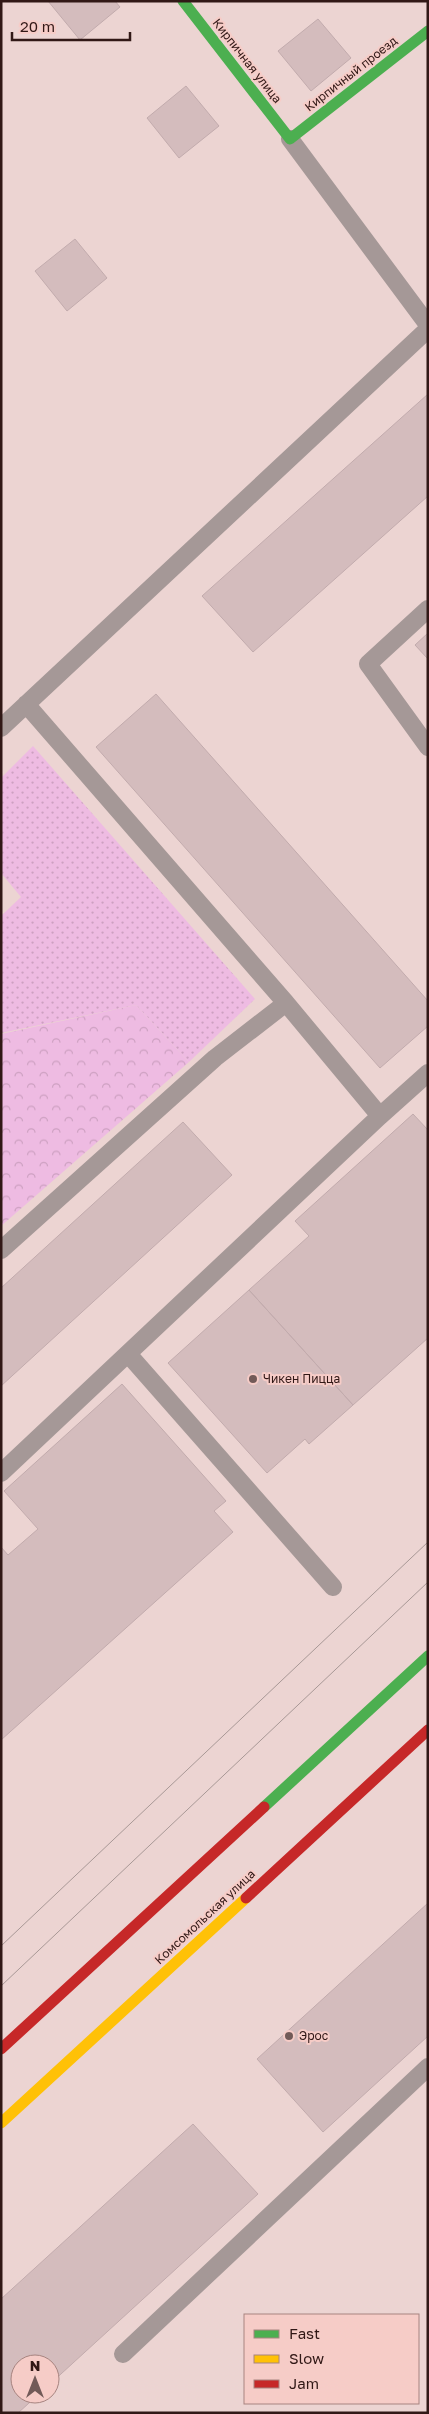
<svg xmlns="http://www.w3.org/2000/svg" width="429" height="2414" font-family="'Golos Text',sans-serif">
<defs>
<pattern id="grass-dots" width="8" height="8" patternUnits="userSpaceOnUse" patternTransform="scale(1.25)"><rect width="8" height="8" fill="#eebbe2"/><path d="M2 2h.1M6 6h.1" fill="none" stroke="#cda0c1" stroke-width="1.8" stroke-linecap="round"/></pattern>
<pattern id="forest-crowns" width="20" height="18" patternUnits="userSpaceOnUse" patternTransform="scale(1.25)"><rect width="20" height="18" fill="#eebbe2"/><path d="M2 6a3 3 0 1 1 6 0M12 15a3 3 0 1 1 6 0" fill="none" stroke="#cda0c1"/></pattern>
</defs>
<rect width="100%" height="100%" fill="#ecd4d2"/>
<path fill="url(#grass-dots)" d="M33,746l222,253 -66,63 -53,-57 -135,28v-117l20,-19 -20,-24v-95z"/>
<path fill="url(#forest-crowns)" d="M136,1005l53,57 -188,164v-192z"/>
<path fill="#d4bcbd" stroke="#c2abad" d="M48,1h67l5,6 -40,33z
M318,19l33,39 -40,33 -33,-40z
M186,86l33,40 -40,32 -32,-40z
M75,239l32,39 -40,33 -32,-40z
M428,394v102l-175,156 -51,-56z
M428,633v26l-13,-14z
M156,694l272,307v25l-48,42 -284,-321z
M413,1114l15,16v208l-75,67 -104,-115 60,-54 -14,-15z
M183,1122l49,53 -231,211v-98z
M249,1290l104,115 -44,39 -4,-5 -38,34 -99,-110z
M122,1384l104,117 -12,10 19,21 -232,208v-193l7,8 30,-26 -34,-38z
M428,1903v133l-105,96 -66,-73z
M193,2124l65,70 -208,190v-20h-30v30h19l-21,19h-17v-114z"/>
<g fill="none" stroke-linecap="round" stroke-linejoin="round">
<path stroke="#a59897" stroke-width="18" d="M290,139l138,186
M428,609l-60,55 60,83
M26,704l260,299
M1,728l427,-399
M1,1250l214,-192 71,-55 94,113 48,-43
M129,1355l204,232
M1,1473l379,-357
M123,2354l305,-287"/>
<path stroke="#4caf50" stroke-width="11" d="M183,1l107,138 138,-108
M264,1807l164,-151"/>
<path stroke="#ffc107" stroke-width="11" d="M1,2123l245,-225"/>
<path stroke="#c62828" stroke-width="11" d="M246,1898l182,-168
M1,2049l263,-242"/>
<path stroke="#a89896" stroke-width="1" d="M1,1946l427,-404
M1,1986l427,-404"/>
</g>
<g fill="#725a58" stroke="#f6ccc7" stroke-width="2">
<circle cx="253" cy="1379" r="5"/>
<circle cx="289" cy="2036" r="5"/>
</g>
<g text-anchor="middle" stroke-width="4" stroke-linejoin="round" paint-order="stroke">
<g font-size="12" fill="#311816" stroke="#f6ccc7">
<text transform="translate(247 61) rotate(52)" y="4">Кирпичная улица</text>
<text transform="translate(351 74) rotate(-38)" y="4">Кирпичный проезд</text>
<text transform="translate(205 1917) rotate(-43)" y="4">Комсомольская улица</text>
</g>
<g font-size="12" fill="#311816" stroke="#f6ccc7" text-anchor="start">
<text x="263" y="1383">Чикен Пицца</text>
<text x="299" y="2040">Эрос</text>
</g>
</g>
<rect width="429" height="2414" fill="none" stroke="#311816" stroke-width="5"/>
<rect x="244" y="2314" width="175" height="90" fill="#f6ccc7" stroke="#a78480"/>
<rect x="254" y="2330" width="25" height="8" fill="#4caf50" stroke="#a78480"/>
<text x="289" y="2339" font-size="15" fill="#311816">Fast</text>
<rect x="254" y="2355" width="25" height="8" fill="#ffc107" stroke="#a78480"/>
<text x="289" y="2364" font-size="15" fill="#311816">Slow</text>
<rect x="254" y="2380" width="25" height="8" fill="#c62828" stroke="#a78480"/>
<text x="289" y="2389" font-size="15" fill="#311816">Jam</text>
<g transform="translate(35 2379)"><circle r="24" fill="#f6ccc7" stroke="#a78480"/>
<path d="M0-4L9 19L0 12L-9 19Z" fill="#725a58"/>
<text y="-8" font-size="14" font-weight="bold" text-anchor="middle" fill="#311816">N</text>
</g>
<path d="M12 32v8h118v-8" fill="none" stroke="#311816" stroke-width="2.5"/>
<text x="20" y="32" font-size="15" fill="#311816" stroke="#f6ccc7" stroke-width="4" paint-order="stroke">20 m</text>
</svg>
